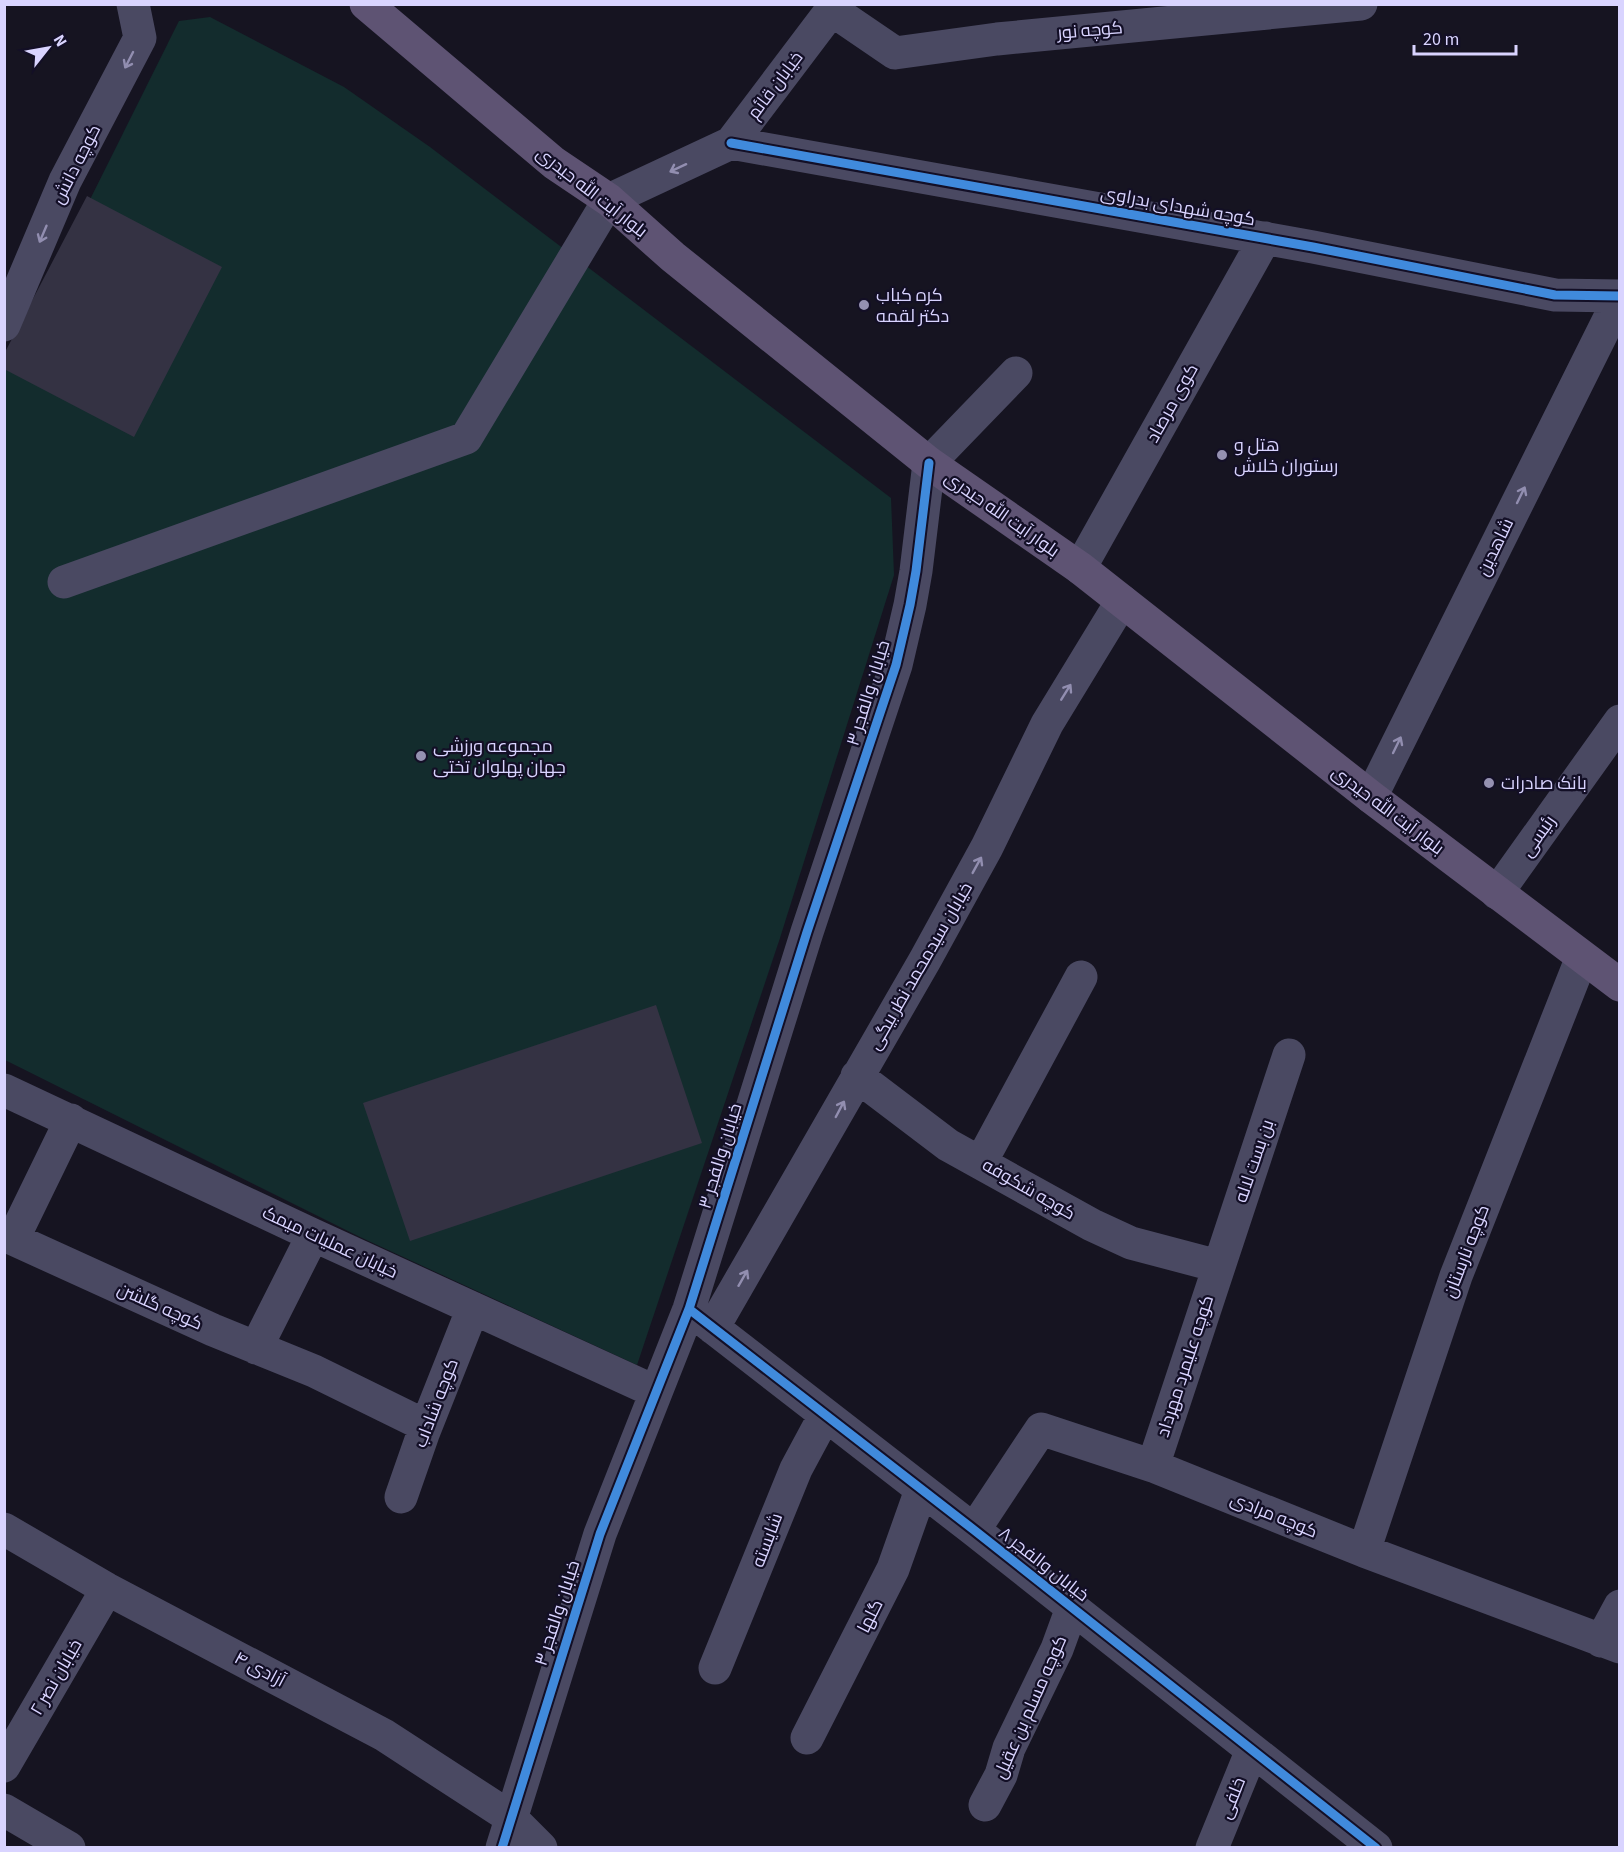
<svg xmlns="http://www.w3.org/2000/svg" width="1624" height="1852" font-family="'Source Sans 3',Cairo,sans-serif">
<rect width="100%" height="100%" fill="#161421"/>
<path fill="#132c2d" d="M210,17l134,70 86,60 461,351 3,77 -114,363 -143,427 -277,-128 -355,-177 -1,-688 175,-351z"/>
<path fill="#343243" d="M87,196l135,71 -88,170 -130,-68v-15z
M656,1005l46,138 -292,98 -47,-138z"/>
<g fill="none" stroke-linecap="round" stroke-linejoin="round">
<path stroke="#4a4962" stroke-width="33" d="M832,10l63,43 102,-14 364,-35
M731,143l582,104 242,48 65,1
M4,325l61,-144 75,-143 -7,-34
M1080,568l185,-330
M64,582l402,-144 143,-238 122,-57 105,-139
M1371,797l249,-500
M1497,893l123,-172
M857,1076l91,69 144,80 39,18 87,23
M4,1090l309,145 343,157
M71,1120l-58,119 200,91 101,41 112,55
M981,1162l100,-185
M689,1309l285,221 402,318
M713,1328l212,-368 62,-113 60,-123 75,-123
M256,1348l57,-113
M1153,1466l136,-411
M401,1497l22,-63 50,-126
M4,1529l103,60 277,146 126,82 31,31
M974,1530l67,-101 112,37 211,85 256,96
M1364,1551l92,-275 126,-319
M1601,1641l19,-35
M715,1668l81,-199 29,-54
M807,1738l86,-169 28,-79
M4,1766l103,-177
M985,1805l16,-30 8,-27 48,-99 15,-41
M4,1810l65,38
M502,1848l98,-314 89,-225 118,-377 89,-267 14,-60 6,-34 13,-108 87,-90
M1212,1848l40,-98"/>
<path stroke="#5e5373" stroke-width="33" d="M366,4l188,159 55,37 64,57 256,206 151,105 291,229 249,188"/>
<g stroke="#130f26" stroke-width="13">
<path id="cycleway" d="M731,143l582,104 242,48 65,1
M689,1309l285,221 402,318
M502,1848l98,-314 89,-225 118,-377 89,-267 14,-60 6,-34 13,-108"/>
</g>
<use href="#cycleway" stroke="#408adc" stroke-width="9"/>
</g>
<defs><path id="oneway-shaft" d="M-6 0H5M1.5-3L5.5 0L1.5 3" fill="none" stroke-width="1.6" stroke-linecap="round" stroke-linejoin="round" transform="scale(1.5)"/></defs>
<g stroke="#928eb0">
<use href="#oneway-shaft" transform="translate(129 60) rotate(117)"/>
<use href="#oneway-shaft" transform="translate(678 168) rotate(155)"/>
<use href="#oneway-shaft" transform="translate(43 234) rotate(113)"/>
<use href="#oneway-shaft" transform="translate(1521 495) rotate(-64)"/>
<use href="#oneway-shaft" transform="translate(1066 692) rotate(-58)"/>
<use href="#oneway-shaft" transform="translate(1397 745) rotate(-64)"/>
<use href="#oneway-shaft" transform="translate(977 865) rotate(-61)"/>
<use href="#oneway-shaft" transform="translate(840 1109) rotate(-62)"/>
<use href="#oneway-shaft" transform="translate(743 1278) rotate(-60)"/>
</g>
<g fill="#9591b1" stroke="#130f26" stroke-width="2">
<circle cx="864" cy="305" r="6"/>
<circle cx="1222" cy="455" r="6"/>
<circle cx="421" cy="756" r="6"/>
<circle cx="1489" cy="783" r="6"/>
</g>
<g text-anchor="middle" stroke-width="4.5" stroke-linejoin="round" paint-order="stroke">
<g font-size="18" fill="#d9d4ff" stroke="#130f26">
<text transform="translate(1090 30) rotate(-5)" y="6">کوچه نور</text>
<text transform="translate(775 85) rotate(-53)" y="6">خیابان قائم</text>
<text transform="translate(76 164) rotate(-63)" y="6">کوچه دانش</text>
<text transform="translate(592 192) rotate(38)" y="6">بلوار آیت الله حیدری</text>
<text transform="translate(1178 206) rotate(10)" y="6">کوچه شهدای بدراوی</text>
<text transform="translate(1172 403) rotate(-61)" y="6">کوی مرصاد</text>
<text transform="translate(1002 514) rotate(35)" y="6">بلوار آیت الله حیدری</text>
<text transform="translate(1495 547) rotate(-64)" y="6">شاهدین</text>
<text transform="translate(868 693) rotate(-73)" y="6">خیابان والفجر ۳</text>
<text transform="translate(1388 810) rotate(37)" y="6">بلوار آیت الله حیدری</text>
<text transform="translate(1538 836) rotate(-55)" y="6">رئیسی</text>
<text transform="translate(920 966) rotate(-60)" y="6">خیابان سیدمحمد نظر بیگی</text>
<text transform="translate(720 1156) rotate(-73)" y="6">خیابان والفجر ۳</text>
<text transform="translate(1254 1161) rotate(-71)" y="6">بن بست لاله</text>
<text transform="translate(1029 1189) rotate(30)" y="6">کوچه شکوفه</text>
<text transform="translate(330 1242) rotate(25)" y="6">خیابان عملیات میمک</text>
<text transform="translate(1466 1251) rotate(-69)" y="6">کوچه نارستان</text>
<text transform="translate(160 1306) rotate(24)" y="6">کوچه گلشن</text>
<text transform="translate(1185 1366) rotate(-72)" y="6">کوچه علیمرد مهرداد</text>
<text transform="translate(436 1403) rotate(-69)" y="6">کوچه شاداب</text>
<text transform="translate(1274 1515) rotate(22)" y="6">کوچه مرادی</text>
<text transform="translate(767 1540) rotate(-69)" y="6">شایسته</text>
<text transform="translate(1044 1564) rotate(38)" y="6">خیابان والفجر ۸</text>
<text transform="translate(557 1613) rotate(-72)" y="6">خیابان والفجر ۳</text>
<text transform="translate(870 1616) rotate(-63)" y="6">گلها</text>
<text transform="translate(260 1669) rotate(28)" y="6">آزادی ۴</text>
<text transform="translate(56 1677) rotate(-60)" y="6">خیابان نصر ۲</text>
<text transform="translate(1030 1707) rotate(-66)" y="6">کوچه مسلم بن عقیل</text>
<text transform="translate(1232 1798) rotate(-68)" y="6">خلفی</text>
</g>
<g font-size="18" fill="#d9d4ff" stroke="#130f26" text-anchor="start">
<text x="876" y="301">کره کباب<tspan x="876" dy="21">دکتر لقمه</tspan></text>
<text x="1234" y="451">هتل و<tspan x="1234" dy="21">رستوران خلاش</tspan></text>
<text x="433" y="752">مجموعه ورزشی<tspan x="433" dy="21">جهان پهلوان تختی</tspan></text>
<text x="1501" y="789">بانک صادرات</text>
</g>
</g>
<rect width="1624" height="1852" fill="none" stroke="#d9d4ff" stroke-width="12"/>
<g transform="translate(48 48) rotate(59)" stroke="#130f26" stroke-width="4.5" paint-order="stroke">
<path d="M0-4.5L10 22L0 15L-10 22Z" fill="#d9d4ff"/>
<text y="-9" font-size="16" font-weight="bold" text-anchor="middle" fill="#d9d4ff">N</text>
</g>
<path d="M1414 45v9h102v-9" fill="none" stroke="#d9d4ff" stroke-width="3"/>
<text x="1423" y="45" font-size="18" fill="#d9d4ff" stroke="#130f26" stroke-width="4.5" paint-order="stroke">20 m</text>
</svg>
